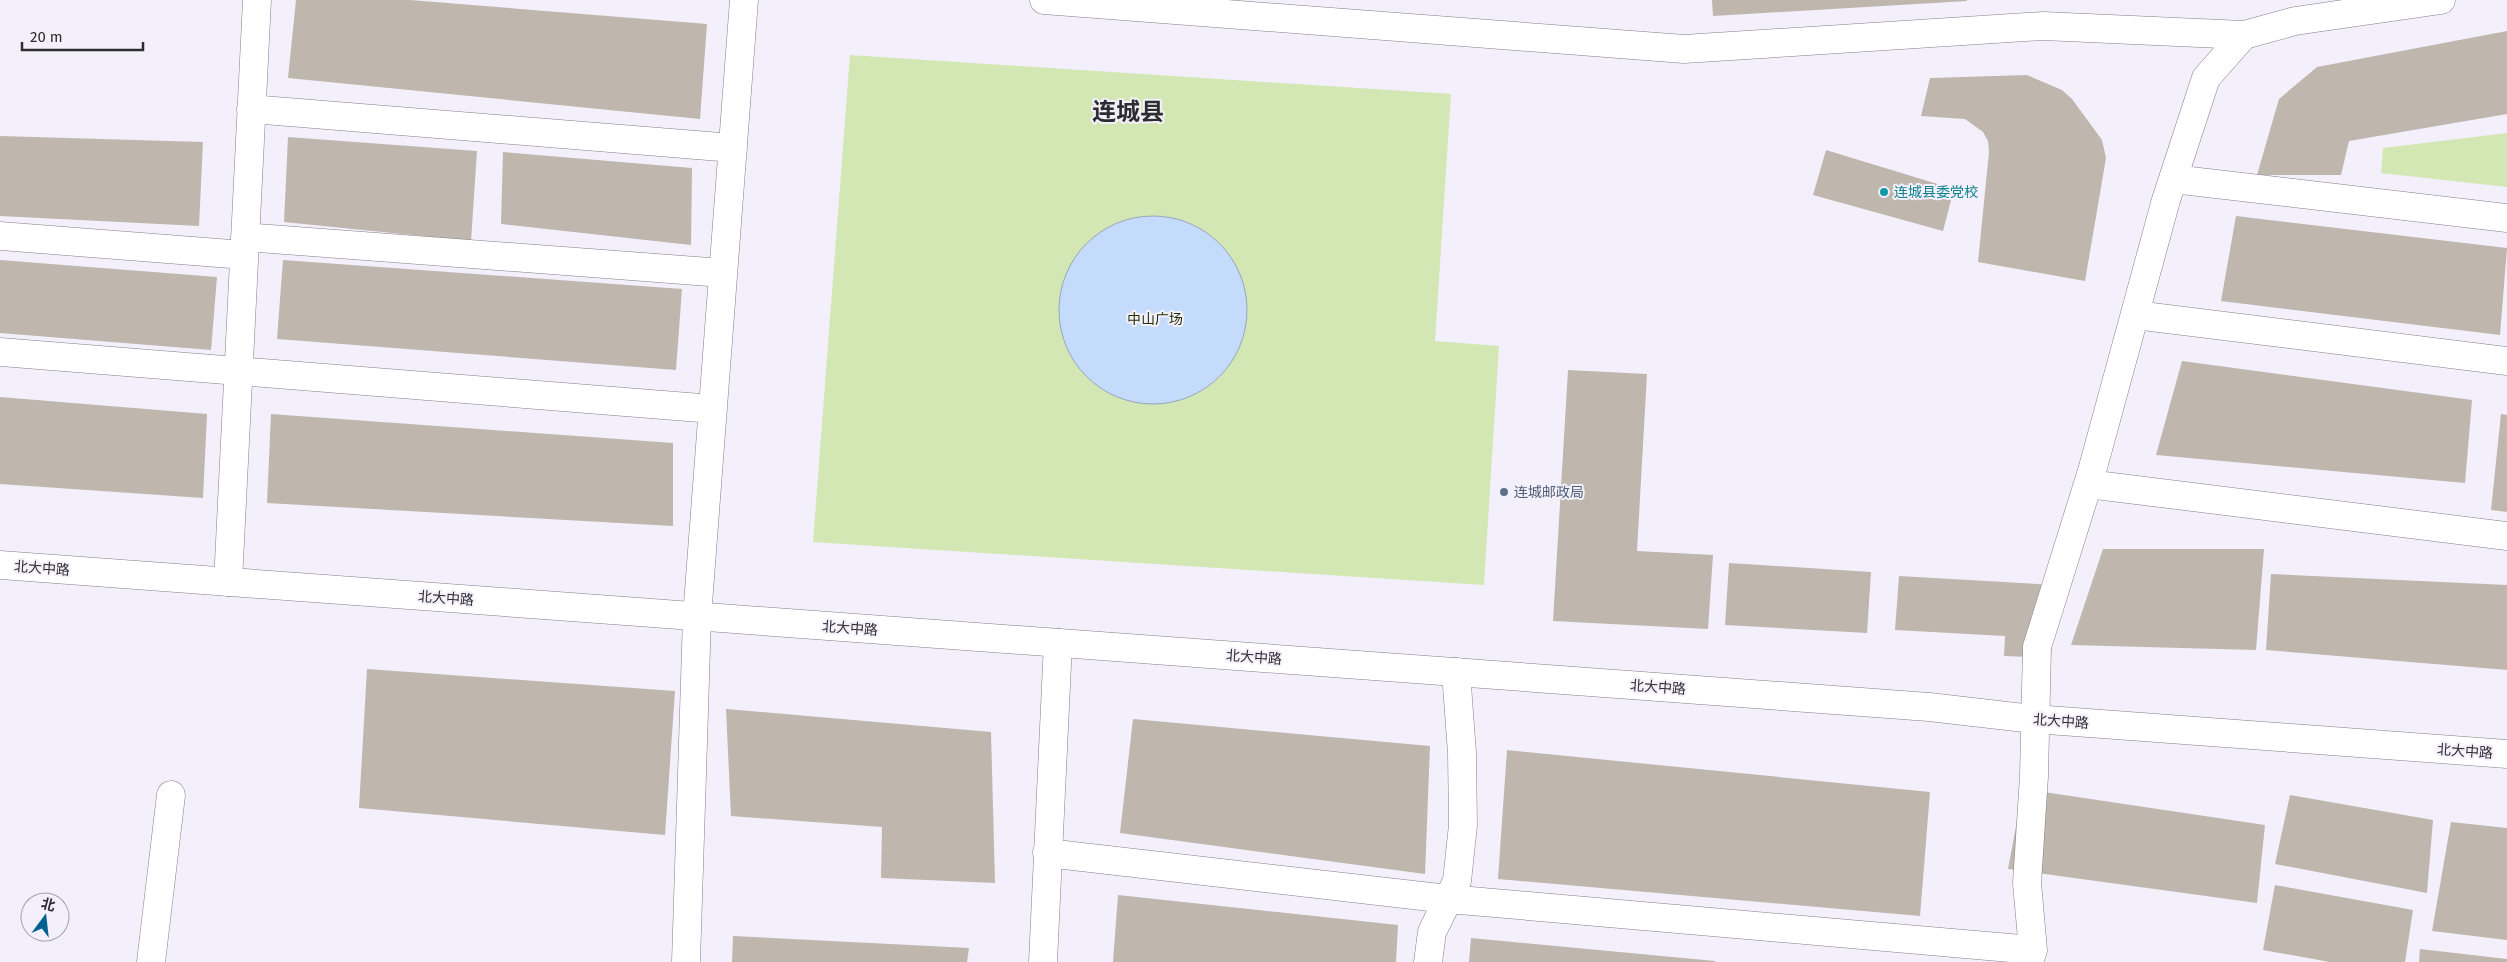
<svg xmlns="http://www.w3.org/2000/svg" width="2507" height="962" font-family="'Fira Sans','Noto Sans SC',sans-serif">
<rect width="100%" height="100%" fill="#f3f0fb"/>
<path fill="#d2e7b3" d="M850,55l601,39 -16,247 64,5 -15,239 -671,-43z
M2507,133v54l-126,-14 2,-25z"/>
<path fill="#c5dbfb" stroke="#97a6be" d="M1059 310a94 94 0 1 1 188 0a94 94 0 1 1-188 0Z"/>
<path fill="#bfb6ae" d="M296,0h114l297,24 -7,95 -412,-41z
M1712,0h255v1l-254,15z
M2507,31v83l-158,27 -8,34h-84l22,-76 38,-32z
M2027,75l35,15 10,9 30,41 4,18 -21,123 -107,-19 11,-110 -1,-11 -5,-9 -18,-13 -44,-3 9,-38z
M0,136l203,6 -4,84 -199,-10z
M288,137l189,14 -6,90 -187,-19z
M1826,150l128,39 -11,42 -130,-36z
M503,152l189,16 -1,77 -190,-21z
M2236,216l271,32 -7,87 -279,-34z
M0,260l217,17 -6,73 -211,-17z
M283,260l399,29 -6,81 -399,-31z
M2182,361l290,39 -7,83 -309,-28z
M1568,370l79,4 -10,177 76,4 -5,74 -155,-8z
M0,397l207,17 -4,84 -203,-14z
M271,414l402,29v83l-406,-23z
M2501,414l6,1v97l-16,-2z
M2103,549h161l-8,101 -185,-5z
M1729,563l142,9 -4,61 -142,-8z
M2271,574l236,11v85l-241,-20z
M1899,576l156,9 -4,73 -47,-2 1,-20 -110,-6z
M367,669l308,22 -10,144 -306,-27z
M726,709l265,23 4,151 -114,-5 1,-51 -151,-11z
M1133,719l297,27 -5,128 -305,-41z
M1507,750l423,42 -10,124 -422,-37z
M2023,789l242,36 -8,78 -249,-34z
M2290,795l143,25 -6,73 -152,-29z
M2451,822l56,6v112l-75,-9z
M2275,885l138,25 -8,52h-75l-67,-12z
M1118,895l280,30 -2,37h-283z
M733,936l236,12 -2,14h-235z
M1471,938l244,23v1h-246z
M2420,949l87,10v3h-88z"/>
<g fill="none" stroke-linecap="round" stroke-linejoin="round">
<g stroke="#827f89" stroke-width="29">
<path id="minor" d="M1044,0l640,49 359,-23 201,9
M251,109l482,39
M2173,179l334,39
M0,236l244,19
M245,237l478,36
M2135,315l372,46
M0,352l713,57
M2088,484l419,52
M228,582l29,-582
M1047,853l401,46 585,51
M151,962l20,-167
M686,962l11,-345 47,-617
M1428,962l4,-30 25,-51 6,-56 -1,-72 -6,-81
M2029,962l4,-12 -6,-67 7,-107 3,-129 55,-176 74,-271 40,-122 38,-43 51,-14 146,-21"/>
</g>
<g stroke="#827f89" stroke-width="29">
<path id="tertiary" d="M1043,962l15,-319"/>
</g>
<g stroke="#827f89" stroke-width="29">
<path id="secondary" d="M0,565l1929,142 105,12 473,35"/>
</g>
<use href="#minor" stroke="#fff" stroke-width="28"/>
<use href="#tertiary" stroke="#fff" stroke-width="28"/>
<use href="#secondary" stroke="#fff" stroke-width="28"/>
</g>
<circle fill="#0f9aa8" stroke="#f3f0fb" stroke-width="2" cx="1884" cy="192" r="5"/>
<circle fill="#5c6f8a" stroke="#f3f0fb" stroke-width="2" cx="1504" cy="492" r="5"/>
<g text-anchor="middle" stroke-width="4" stroke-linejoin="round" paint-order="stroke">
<g font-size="14" fill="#0d838f" stroke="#f3f0fb" text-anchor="start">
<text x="1894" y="197">连城县委党校</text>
</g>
<g font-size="14" fill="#243205" stroke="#f3f0fb">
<text x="1155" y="324">中山广场</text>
</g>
<g font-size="14" fill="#4e5e75" stroke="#f3f0fb" text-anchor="start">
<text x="1514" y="497">连城邮政局</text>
</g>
<g font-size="14" fill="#2d2c30" stroke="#f3f0fb">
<text transform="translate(42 568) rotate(4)" y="5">北大中路</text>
<text transform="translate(446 598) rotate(4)" y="5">北大中路</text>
<text transform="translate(850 628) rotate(4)" y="5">北大中路</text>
<text transform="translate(1254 657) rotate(4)" y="5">北大中路</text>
<text transform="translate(1658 687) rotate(4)" y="5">北大中路</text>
<text transform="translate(2061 721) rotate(4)" y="5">北大中路</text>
<text transform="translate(2465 751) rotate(4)" y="5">北大中路</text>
</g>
<g font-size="24" font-weight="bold" fill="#2d2c30" stroke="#f3f0fb">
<text x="1128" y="120">连城县</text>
</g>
</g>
<g transform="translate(45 917) rotate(15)"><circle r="24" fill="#f3f0fb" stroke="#a4a2aa"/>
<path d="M0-4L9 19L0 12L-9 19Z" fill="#006291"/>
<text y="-8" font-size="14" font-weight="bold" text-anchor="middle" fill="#2d2c30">北</text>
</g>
<path d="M22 42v8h121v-8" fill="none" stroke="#2d2c30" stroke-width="2.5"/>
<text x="30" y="42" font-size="15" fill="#2d2c30" stroke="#f3f0fb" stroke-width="4" paint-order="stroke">20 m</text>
</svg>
